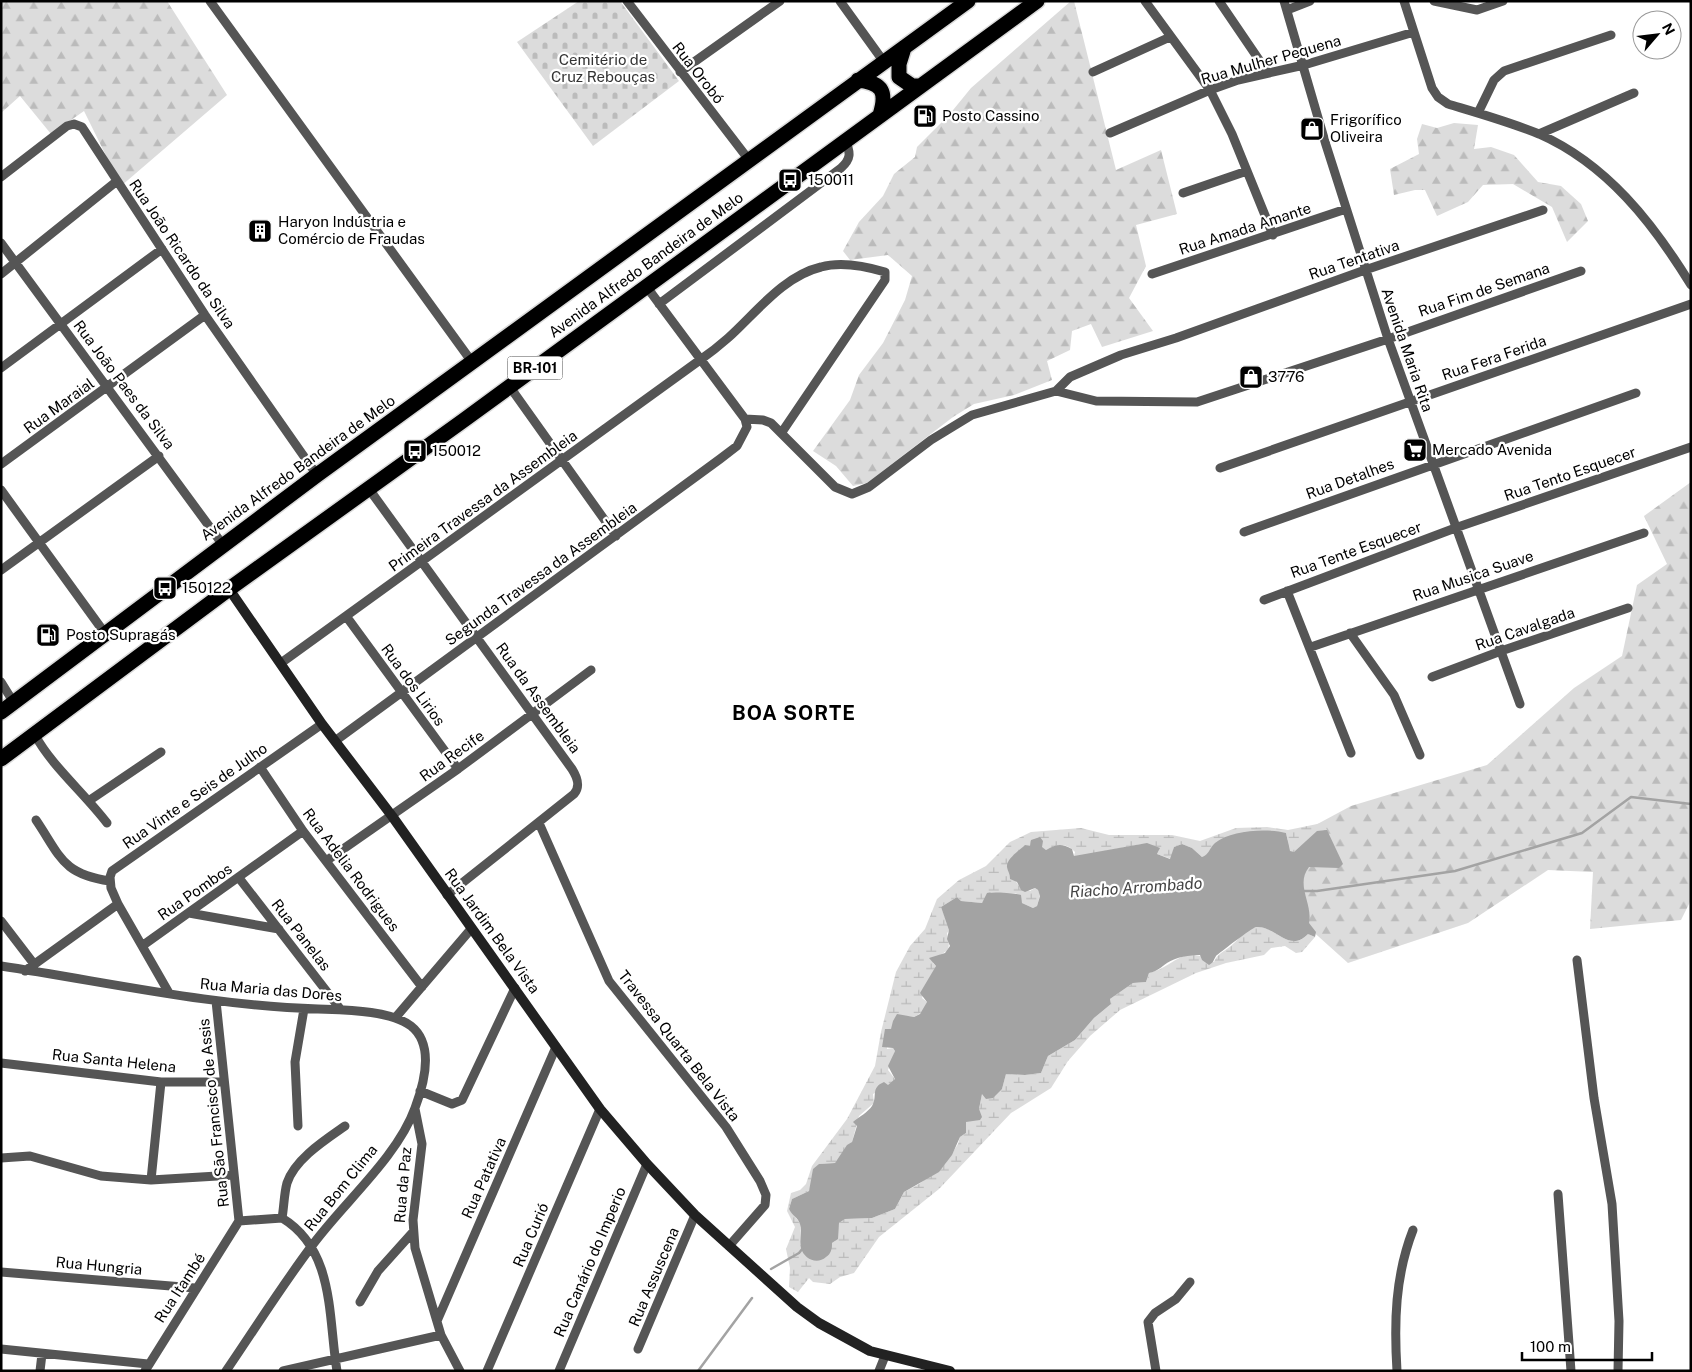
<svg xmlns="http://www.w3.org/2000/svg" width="1692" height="1372" font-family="'Public Sans',sans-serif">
<defs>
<pattern id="forest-firs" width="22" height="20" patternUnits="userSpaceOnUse" patternTransform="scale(1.25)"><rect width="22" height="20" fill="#dcdcdc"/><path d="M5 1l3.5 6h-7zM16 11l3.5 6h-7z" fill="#bbb"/></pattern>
<pattern id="wetland-marsh" width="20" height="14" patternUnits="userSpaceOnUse" patternTransform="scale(1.25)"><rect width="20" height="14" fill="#dcdcdc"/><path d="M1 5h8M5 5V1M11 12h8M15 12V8" fill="none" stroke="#bbb"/></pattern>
<pattern id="cemetery-stones" width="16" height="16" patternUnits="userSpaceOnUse" patternTransform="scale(1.25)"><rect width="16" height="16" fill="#dcdcdc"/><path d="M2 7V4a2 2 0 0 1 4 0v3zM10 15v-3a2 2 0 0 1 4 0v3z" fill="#bbb"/></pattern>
</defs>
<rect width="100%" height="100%" fill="#fff"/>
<path fill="url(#forest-firs)" d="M1,1h166l60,94 -106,91 -37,-75 -33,23 -31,-38 -19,17z
M1071,1h3l42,169 45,-20 16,64 -41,11 10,41 -17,32 24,33 -51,16 -11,-23 -19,7 -2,19 -23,11 5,19 -38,15 -40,9 -21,13 -86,66 -14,3 -17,-20 -23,-15 37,-51 9,-25 24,-32 22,-43 7,-24 -24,-21 -38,5 -7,-9 16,-29 24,-26 11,-22 21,-17 2,-10 32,-32 22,-27z
M1454,123l24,2 -4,24 17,-2 23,8 24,27 23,4 20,18 7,17 -21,21 -15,-35 -39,-23 -30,1 -15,17 -31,14 -12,-26h-10l-21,5 -4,-26 29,-15 -2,-15 5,-15 15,4z
M1691,482v418l-10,20 -91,9 3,-57 -45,-2 -80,53 -120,40 -39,-35 -27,-85 69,-37 136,-41 87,-77 48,-32 15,-71 30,-21 -23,-48z"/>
<path fill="url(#wetland-marsh)" d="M1327,822v8l-10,1 -23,21 -4,-1 -4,-18 -25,-1 -28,3 -22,13 -2,6 -7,3 -10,-9 -10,-4 -8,3 -3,12 -14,-5 2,-4 -17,-6 -63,12h-5l1,-4c-9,-10 -18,-8 -29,-2 -11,-9 -24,1 -34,7l-4,13 11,16 11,5 5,-3 3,2 2,5 -3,11 -4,2 -11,-5 -6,-10 -15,1 -10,-2 -9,11 -21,-2 -4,-4 -16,10 9,23 -3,3c6,25 -4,14 -14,30l3,3 -14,32 5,4c-3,8 -6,12 -13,15l-7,-1 -16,13h-6l2,20 6,-1 2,3 -7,19 7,9 -3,4 -19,11 1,9 -15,13 -7,26 -17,21 -16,1 -10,27 -17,8 -3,10 11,14v22l32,-2 3,-2 4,-18 6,-4 27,-1 23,-9 9,-17 15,-8 26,-20 13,-20 2,-7 6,-4v-11l13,-13 3,-15 20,-5 4,-15 19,1 16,-2 7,-17 27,-16 19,-22 17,-14 -1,-5 23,-16 13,-1 3,-9c28,-7 32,-30 65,-11 3,-9 12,-11 19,-18 6,-5 10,-12 18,-16 20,-9 37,28 57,6l7,3 -13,15 -6,1 -11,-7 -14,2 -7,7 -38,8 -30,10 -76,37 -30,26 -22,25 -17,27 -40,25 -72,76 -60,48 -25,36 -14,4 -10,7 -17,-2 -4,-4 -11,14 -9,-5 1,-19 -4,-19 9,-22 -8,-16 4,-18 9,-3 6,-6 6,-18 35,-47 28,-53 6,-34 15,-60 14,-26 15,-17 12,-30 22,-19 27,-14 24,-24 21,-10 50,-4 28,7h63l28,6 36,-13 31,-1 21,3z"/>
<path fill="url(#cemetery-stones)" d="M579,1h41l59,80 -86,65 -76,-104z"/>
<path fill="#a3a3a3" d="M1327,830l16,34 -4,4 -30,-1c-14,18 4,36 0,56l7,9 -1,5 -7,-3c-19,20 -33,-9 -52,-7 -3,0 -38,27 -40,29 -3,5 -2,6 -7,9l-7,-5 -2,-5c-10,0 -24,2 -33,8 -6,4 -9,8 -18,10l-3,9 -13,1 -23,16 1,5 -17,14 -19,22 -27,16 -7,17 -16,2 -19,-1 -4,15 -9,9 -7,1 -4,-5 -3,15 3,8 -2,3 -14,2v11l-6,4 -8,18 -13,17 -35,20 -9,17 -23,9 -27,1 -6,4 -1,16 -6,4c0,6 -1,11 -6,14 -9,8 -22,2 -25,-9 -2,-7 1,-16 -1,-24 -2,-7 -8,-8 -11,-15l3,-10 17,-8 4,-22 6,-5 16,-1 12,-18 5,-3 5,-16 -4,-4c6,-5 15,-10 19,-16 6,-10 -2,-18 12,-24l4,3 7,-6 -7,-13 7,-15 -2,-3 -11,-1 3,-18h6l2,-8 4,-7 17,3 6,-3 7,-12 -7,-9 16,-27 -7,-8 16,-5 5,-7 -3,-7 2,-9 -8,-23 16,-10 4,4 21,2 5,-10c4,-1 29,0 34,2l1,8 11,5 4,-2 3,-10 -2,-6 -3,-2 -10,4 -4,-2 -4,-8 -7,-3c0,-6 -2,-7 -3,-12 -1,-8 13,-17 18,-22l5,1 1,-6 9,-3 3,4 -1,6 4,3c11,-6 15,-7 26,-1l2,7 73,-13 13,5 -3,6 13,5 4,-12 8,-3 10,4 10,9c8,-3 7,-9 13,-14 16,-13 52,-15 71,-10l4,18 4,1 23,-21z"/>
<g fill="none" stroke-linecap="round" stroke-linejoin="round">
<path stroke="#a3a3a3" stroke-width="2.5" d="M1300,891h17l138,-20 127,-38 49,-36 60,7
M771,1269l28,-16 4,-5
M698,1371l54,-73"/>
<g stroke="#dbdbdb" stroke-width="18">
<path id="highway" d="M904,48l-5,16v13l13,9h8
M858,80c25,3 29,12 22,35
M1,712l316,-237 651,-474
M1,759l228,-170 235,-169 573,-419"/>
</g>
<path stroke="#555" stroke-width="9" d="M210,1l262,361
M627,1l122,159
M840,1l44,61
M1145,1l65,89 22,44 41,101
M1219,1l49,72
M1284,1l42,144 62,194 132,365
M1404,1l28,87 6,9 10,7c30,9 62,18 91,30 68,30 114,89 152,151
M1434,1l43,9 26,-9
M1287,10l23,-9
M680,72l100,-71
M1093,72l77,-35
M1478,113l16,-33 10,-9 107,-36
M1110,133l100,-43 28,-10 66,-15 110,-33
M1539,134l95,-41
M1,177l66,-51 7,-2 8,3 123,188 112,160
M1183,193l64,-22
M1,243l222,302
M1,274l116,-93
M1152,274l194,-65
M659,304l182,-136c10,-9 10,-15 4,-28
M1,368l161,-119
M510,387l106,149
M1056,391l40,10 101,1 191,-63 193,-68
M1056,391l14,-14 51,-22 55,-17 189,-68 178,-60
M745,419l18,1 8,3 64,64 17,7 17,-7 62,-47 41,-25 84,-24
M1,464l204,-149
M1220,468l471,-164
M369,489l203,280c5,8 9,17 2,25l-127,101
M1,490l103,142
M1244,532l392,-139
M1,570l158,-114
M1287,591l64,162
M1264,600l194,-73 233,-80
M346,616l112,153
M1350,633l44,62 26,60
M1311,647l333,-114
M281,663l419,-303c10,-7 19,-14 28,-22 27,-24 55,-62 93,-71 21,-6 44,-1 64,5v8l-103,152
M1432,677l69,-26 127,-43
M1,682l13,21
M35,735c16,30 50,59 72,88
M335,741l385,-282 17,-13 10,-19 -2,-8 -99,-133
M260,767l43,64 119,156
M90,800l71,-48
M36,820c25,37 26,54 74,61
M539,823l70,158 117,146 34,54 6,14 -1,10 -36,41
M326,861l132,-92 133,-99
M239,878l102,132
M189,913l90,16
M1,921l33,43
M142,946l161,-115
M1577,960l17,138 18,106 7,117 -1,50
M1,966c106,16 211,40 317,43 27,1 72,1 93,17 24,19 13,58 4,82 -18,50 -73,96 -104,139 -30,40 -57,83 -85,124
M25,971l93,-67
M169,993l-51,-89 -7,-16 -1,-11 2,-6 210,-147
M216,1001l23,220
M396,1017l75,-88
M1,1063l160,19h62
M420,1091l32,13 10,-4 53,-112
M415,1109l7,35 -9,76 2,28 26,87 19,36
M298,1126l-3,-64 9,-53
M1,1158l29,-2 71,20 50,4 83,-5
M151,1180l10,-98
M1558,1194l13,177
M282,1218c2,-11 2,-24 5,-35 8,-24 38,-43 58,-57
M239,1221l43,-3c53,32 46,99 55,153
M1,1272l194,16
M360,1302l18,-31 35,-39
M437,1321l119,-274
M1,1349l147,15
M638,1349l57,-134
M40,1371l2,-17
M145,1371l94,-150
M283,1371l158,-36
M487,1371l113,-262
M559,1371l88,-207
M879,1371l6,-15
M1156,1371l-8,-49 7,-9 21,-14 14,-17
M1397,1371c-3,-48 -2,-95 16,-141"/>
<path stroke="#222" stroke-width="10" d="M229,589l93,135 70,92 208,293 47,55 48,51 102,92 22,16 51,28 80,20"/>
<use href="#highway" stroke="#000" stroke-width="15"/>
</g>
<defs>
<g id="fuel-square" transform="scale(1.25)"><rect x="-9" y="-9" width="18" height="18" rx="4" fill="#000" stroke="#fff"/><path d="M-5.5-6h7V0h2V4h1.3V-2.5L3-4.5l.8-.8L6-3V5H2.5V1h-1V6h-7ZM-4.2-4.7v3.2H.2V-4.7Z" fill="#fff"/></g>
<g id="shop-square" transform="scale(1.25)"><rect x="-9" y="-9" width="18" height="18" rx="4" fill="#000" stroke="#fff"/><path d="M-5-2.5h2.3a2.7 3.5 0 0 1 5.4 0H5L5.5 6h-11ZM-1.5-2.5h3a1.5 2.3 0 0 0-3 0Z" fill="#fff"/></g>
<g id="bus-square" transform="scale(1.25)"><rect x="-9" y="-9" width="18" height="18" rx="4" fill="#000" stroke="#fff"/><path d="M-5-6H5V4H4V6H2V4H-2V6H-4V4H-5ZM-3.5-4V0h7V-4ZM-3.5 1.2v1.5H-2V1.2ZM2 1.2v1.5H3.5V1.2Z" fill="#fff"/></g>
<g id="building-square" transform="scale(1.25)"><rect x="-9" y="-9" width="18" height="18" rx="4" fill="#000" stroke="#fff"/><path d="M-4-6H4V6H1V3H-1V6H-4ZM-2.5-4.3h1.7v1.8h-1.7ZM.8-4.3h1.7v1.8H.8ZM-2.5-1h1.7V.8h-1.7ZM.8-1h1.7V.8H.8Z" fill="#fff"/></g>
<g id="supermarket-square" transform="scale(1.25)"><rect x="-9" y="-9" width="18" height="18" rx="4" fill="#000" stroke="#fff"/><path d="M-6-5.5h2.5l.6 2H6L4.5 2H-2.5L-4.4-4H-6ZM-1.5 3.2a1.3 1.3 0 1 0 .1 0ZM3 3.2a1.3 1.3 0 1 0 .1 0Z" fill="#fff"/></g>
</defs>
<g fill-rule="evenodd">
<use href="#fuel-square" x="925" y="116"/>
<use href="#shop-square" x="1312" y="129"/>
<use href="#bus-square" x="790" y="180"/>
<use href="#building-square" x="260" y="231"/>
<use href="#shop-square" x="1251" y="377"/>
<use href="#supermarket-square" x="1415" y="450"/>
<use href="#bus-square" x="415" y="451"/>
<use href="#bus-square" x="165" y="588"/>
<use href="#fuel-square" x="48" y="635"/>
</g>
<g text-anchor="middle" stroke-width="4.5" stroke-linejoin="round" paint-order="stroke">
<rect fill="#fff" stroke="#4c4c4c" stroke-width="1" x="507.5" y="356.5" width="55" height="23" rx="4"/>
<g font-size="14" font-weight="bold" fill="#000">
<text x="535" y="373">BR-101</text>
</g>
<g font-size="15" fill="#333" stroke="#fff">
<text x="603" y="65">Cemitério de<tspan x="603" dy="17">Cruz Rebouças</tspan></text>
</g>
<g font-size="15" fill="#000" stroke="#fff">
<text transform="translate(1271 60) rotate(-16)" y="5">Rua Mulher Pequena</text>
<text transform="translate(698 73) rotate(52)" y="5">Rua Orobó</text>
<text transform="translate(1245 229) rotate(-18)" y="5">Rua Amada Amante</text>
<text transform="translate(182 254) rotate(56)" y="5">Rua João Ricardo da Silva</text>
<text transform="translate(1354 260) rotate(-19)" y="5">Rua Tentativa</text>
<text transform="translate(646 265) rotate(-36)" y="5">Avenida Alfredo Bandeira de Melo</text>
<text transform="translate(1484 290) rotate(-19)" y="5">Rua Fim de Semana</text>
<text transform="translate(1407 350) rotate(71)" y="5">Avenida Maria Rita</text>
<text transform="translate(1494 358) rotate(-19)" y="5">Rua Fera Ferida</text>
<text transform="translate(124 385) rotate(53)" y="5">Rua João Paes da Silva</text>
<text transform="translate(59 406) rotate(-36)" y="5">Rua Maraial</text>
<text transform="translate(298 468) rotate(-36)" y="5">Avenida Alfredo Bandeira de Melo</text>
<text transform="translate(1570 474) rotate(-19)" y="5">Rua Tento Esquecer</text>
<text transform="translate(1350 479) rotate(-20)" y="5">Rua Detalhes</text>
<text transform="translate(483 501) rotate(-36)" y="5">Primeira Travessa da Assembleia</text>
<text transform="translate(1356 550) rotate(-20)" y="5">Rua Tente Esquecer</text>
<text transform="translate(541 574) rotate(-36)" y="5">Segunda Travessa da Assembleia</text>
<text transform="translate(1473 576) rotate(-19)" y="5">Rua Musica Suave</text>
<text transform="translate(1525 629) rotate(-19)" y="5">Rua Cavalgada</text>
<text transform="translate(413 685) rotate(54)" y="5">Rua dos Lirios</text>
<text transform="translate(538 698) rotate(54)" y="5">Rua da Assembleia</text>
<text transform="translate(452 756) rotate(-36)" y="5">Rua Recife</text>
<text transform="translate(195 796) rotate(-35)" y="5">Rua Vinte e Seis de Julho</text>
<text transform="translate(351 870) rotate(53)" y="5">Rua Adelia Rodrigues</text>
<text transform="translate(195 892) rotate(-35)" y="5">Rua Pombos</text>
<text transform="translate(492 931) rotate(54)" y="5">Rua Jardim Bela Vista</text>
<text transform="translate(301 935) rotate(52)" y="5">Rua Panelas</text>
<text transform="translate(271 990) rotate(5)" y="5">Rua Maria das Dores</text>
<text transform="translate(679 1046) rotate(52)" y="5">Travessa Quarta Bela Vista</text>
<text transform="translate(114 1061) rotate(6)" y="5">Rua Santa Helena</text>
<text transform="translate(214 1113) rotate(-96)" y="5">Rua São Francisco de Assis</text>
<text transform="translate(484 1178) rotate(-66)" y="5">Rua Patativa</text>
<text transform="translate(403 1185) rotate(-85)" y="5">Rua da Paz</text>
<text transform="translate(341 1188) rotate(-51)" y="5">Rua Bom Clima</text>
<text transform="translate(531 1235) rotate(-67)" y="5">Rua Curió</text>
<text transform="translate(590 1262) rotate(-67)" y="5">Rua Canário do Imperio</text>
<text transform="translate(99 1266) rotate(5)" y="5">Rua Hungria</text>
<text transform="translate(654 1277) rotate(-67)" y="5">Rua Assuscena</text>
<text transform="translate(180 1288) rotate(-57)" y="5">Rua Itambé</text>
</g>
<g font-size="15" fill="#000" stroke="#fff" text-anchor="start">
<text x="942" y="121">Posto Cassino</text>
<text x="1330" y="125">Frigorífico<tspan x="1330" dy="17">Oliveira</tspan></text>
<text x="808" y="185">150011</text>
<text x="278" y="227">Haryon Indústria e<tspan x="278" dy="17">Comércio de Fraudas</tspan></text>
<text x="1268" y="382">3776</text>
<text x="1432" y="455">Mercado Avenida</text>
<text x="432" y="456">150012</text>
<text x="182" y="593">150122</text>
<text x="66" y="640">Posto Supragás</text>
</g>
<g font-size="16" font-style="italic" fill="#444" stroke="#fff">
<text transform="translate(1136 887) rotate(-4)" y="6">Riacho Arrombado</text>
</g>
<g font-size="20" font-weight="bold" letter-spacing="1" fill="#000" stroke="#fff">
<text x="794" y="720">BOA SORTE</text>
</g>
</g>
<rect width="1692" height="1372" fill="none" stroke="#000000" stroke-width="5"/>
<g transform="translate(1657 35) rotate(62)"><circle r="24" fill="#ffffff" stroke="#999999"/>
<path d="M0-4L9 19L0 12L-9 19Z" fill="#000000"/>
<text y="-8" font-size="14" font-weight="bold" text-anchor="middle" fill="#000000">N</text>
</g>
<path d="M1522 1352v8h130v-8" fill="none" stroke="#000000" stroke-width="2.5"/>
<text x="1530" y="1352" font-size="15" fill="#000000" stroke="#ffffff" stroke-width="4" paint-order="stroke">100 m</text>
</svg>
